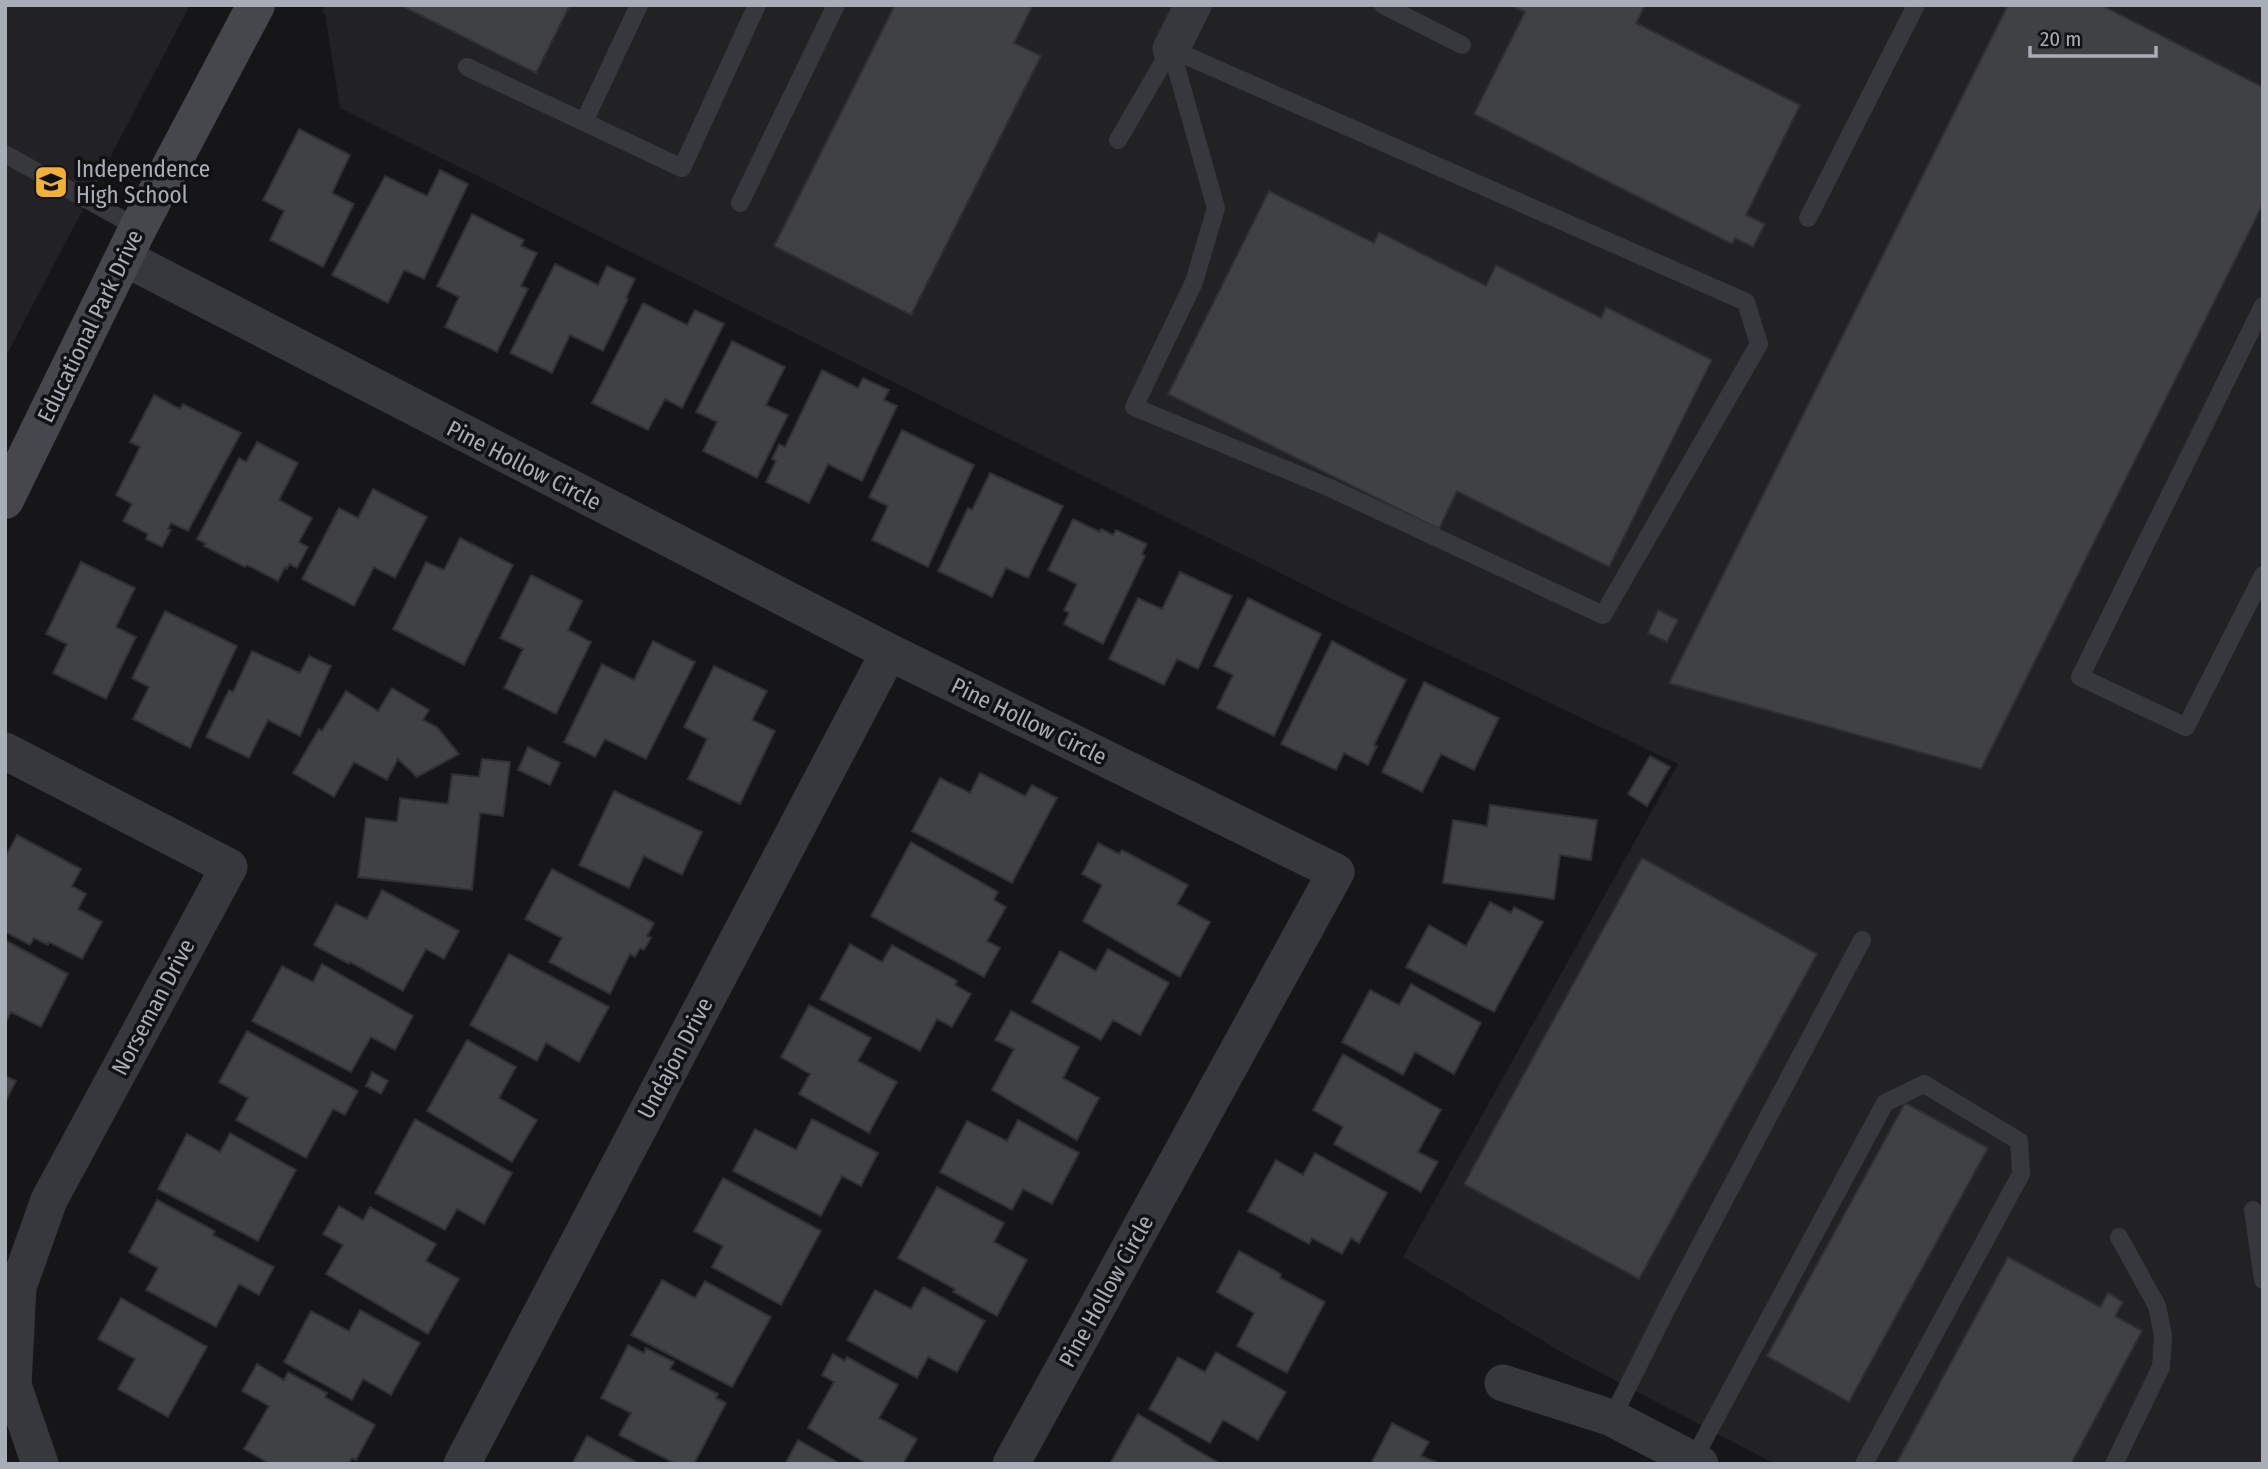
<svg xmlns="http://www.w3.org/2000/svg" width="2268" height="1469" font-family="'Fira Sans Condensed',sans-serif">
<rect width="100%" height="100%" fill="#161618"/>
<path fill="#222225" d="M5,5h185l-185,353z
M326,5h1937v1459h-488l-212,-111 -160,-96 275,-493 -348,-166 -990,-490 -15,-94 -3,-2z"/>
<path fill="#404145" stroke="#303034" stroke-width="2" d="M400,5h170l-34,68z
M895,5h138l-19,38 27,13 -130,259 -137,-69z
M1511,5h134l-9,18 164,82 -54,110 19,9 -12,23 -18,-9 -3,6 -258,-130 51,-102z
M2008,5h93l162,82v117l-282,565 -312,-86z
M299,129l51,26 -18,38 22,11 -31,63 -53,-27 14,-29 -21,-11z
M440,170l28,14 -44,95 -20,-9 -16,33 -56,-28 53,-99 42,20z
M1269,191l105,52 5,-11 107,54 10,-21 105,53 5,-11 106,53 -103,207 -152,-76 -18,38 -271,-135z
M472,214l52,26 -3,6 16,7 -16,33 7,3 -31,63 -52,-25 14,-30 -22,-11z
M555,264l43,21 9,-19 28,13 -9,19 2,1 -25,52 -33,-16 -18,38 -42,-20z
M643,303l44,22 8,-15 29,14 -42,84 -17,-9 -17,31 -56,-27z
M732,341l53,26 -19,38 22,10 -31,63 -54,-27 14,-29 -21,-10z
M822,370l36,18 5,-10 26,12 -5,10 13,6 -35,75 -34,-17 -19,39 -43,-21 10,-21 -4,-2 7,-15 6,3z
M154,395l26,14 3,-5 58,29 -53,98 -17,-8 -3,6 3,1 -9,17 -16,-8 2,-5 -25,-13 9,-17 -16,-9 24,-48 -10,-5z
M902,430l72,35 -46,102 -56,-27 16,-34 -19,-9z
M257,442l41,21 -19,37 33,18 -13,24 9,5 -11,21 -8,-4 -2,5 -2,-2 -7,14 -31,-16 -2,2 -41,-21 2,-2 -9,-5 42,-81 7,4z
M990,473l73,33 -35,72 -22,-10 -14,29 -54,-26 30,-63 4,2z
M373,489l54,28 -32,61 -21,-11 -20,39 -52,-27 37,-71 19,10z
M1073,519l27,13 1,-3 12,6 3,-5 31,14 -5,10 3,2 -42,88 -39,-20 5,-11 -5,-3 13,-26 -29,-14z
M460,538l53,27 -49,100 -71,-36 33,-67 18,8z
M81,562l54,26 -19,39 20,10 -30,62 -53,-26 14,-29 -21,-10z
M1180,572l52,24 -34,73 -21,-10 -13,26 -55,-26 29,-61 24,11z
M531,575l51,26 -14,29 23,12 -35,72 -52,-26 19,-39 -23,-11z
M1248,598l73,36 -47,102 -57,-28 16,-33 -19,-9z
M1658,610l20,10 -11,22 -19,-9z
M165,611l72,35 -47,102 -57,-29 16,-32 -17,-9z
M653,641l42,21 -49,97 -41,-20 -10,18 -31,-15 38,-78 32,16z
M1332,641l74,39 -32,65 3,1 -9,19 -24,-12 -8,17 -55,-26z
M252,651l48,22 9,-17 22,10 -31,70 -32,-16 -19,38 -43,-21 23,-47 4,2z
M714,666l53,25 -15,29 23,11 -35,73 -52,-25 19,-40 -23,-12z
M1424,682l75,36 -25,52 -33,-16 -19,38 -40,-20z
M392,688l37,22 -6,10 14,7 22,27 -42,23 -19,-18 -11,21 -33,-18 -20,35 -41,-24 26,-44 3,2 24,-40 32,20z
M528,747l32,16 -10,22 -32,-15z
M1650,756l20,11 -23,39 -19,-12z
M482,759l28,3 -7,54 -23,-3 -8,77 -114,-13 8,-59 31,4 3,-24 48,6 4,-30 27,3z
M980,773l45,23 7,-11 25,13 -45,85 -100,-52 28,-53 30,15z
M614,791l88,41 -20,43 -38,-19 -15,32 -50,-23z
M1490,805l107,15 -6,40 -31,-5 -6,44 -111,-16 10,-63 34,6z
M17,835l64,34 -9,17 14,8 -8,15 24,13 -20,37 -33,-17 -1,3 -14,-7 -4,7 -25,-13v-74z
M911,842l87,50 -4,8 12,7 -19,34 13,7 -16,29 -113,-61z
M1098,843l21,11 3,-4 66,35 -11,19 33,18 -30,55 -97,-56 19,-36 -20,-11z
M1642,858l175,96 -178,325 -175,-95z
M552,869l102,54 -7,13 4,2 -7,12 -4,-2 -5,9 -5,-3 -20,40 -61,-32 13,-24 -37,-19z
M382,890l77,41 -15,28 -18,-10 -23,42 -53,-29 -1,2 -35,-19 22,-41 31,15z
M1490,902l21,11 3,-6 29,15 -49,90 -88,-45 23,-42 37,21z
M5,940l63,34 -27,53 -30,-15 -6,12z
M850,944l32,18 10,-17 65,36 -2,4 16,9 -19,33 -15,-8 -17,32 -100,-52z
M1108,949l61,34 -29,52 -27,-15 -12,20 -69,-38 28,-51 36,20z
M509,954l100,53 -30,55 -33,-19 -9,18 -67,-36z
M322,964l91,52 -18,34 -24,-13 -20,35 -99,-51 30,-55 31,16z
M1411,984l70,39 -27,51 -39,-22 -12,23 -61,-33 28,-52 29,15z
M809,1005l62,33 -13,23 39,21 -28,51 -70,-39 11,-20 -29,-17z
M1011,1011l68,36 -16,31 36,20 -22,42 -85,-50 22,-41 -19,-9z
M247,1031l111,60 -13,24 -12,-6 -27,49 -70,-38 12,-22 -29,-16z
M467,1040l49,27 -17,31 38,22 -25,42 -85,-51z
M1343,1054l98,56 -23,42 20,10 -17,30 -87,-48 9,-17 -30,-17z
M372,1072l16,9 -7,13 -15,-8z
M5,1076l11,5 -11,21z
M1905,1103l83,45 -139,254 -82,-46z
M415,1119l97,54 -28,51 -27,-15 -12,21 -70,-37z
M812,1119l66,34 -17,33 -19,-10 -21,40 -88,-45 22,-42 41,21z
M1018,1120l61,33 -27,51 -29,-15 -11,21 -72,-38 27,-51 40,20z
M230,1133l66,37 -38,71 -100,-52 29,-55 33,18z
M1315,1153l72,40 -28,50 -8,-5 -9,16 -30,-16 -3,6 -61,-33 28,-51 27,15z
M723,1178l98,53 -40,74 -69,-38 11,-21 -29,-15z
M937,1187l67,36 -10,19 33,18 -30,56 -44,-24 2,-3 -57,-31z
M157,1200l58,31 -2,4 61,32 -15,28 -20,-11 -23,43 -70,-37 12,-22 -29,-16z
M339,1206l24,14 7,-13 66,37 -10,17 33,18 -31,55 -102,-60 17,-29 -20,-11z
M1239,1251l42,23 -1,4 45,24 -38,71 -50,-27 17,-33 -37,-21z
M2008,1257l92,50 8,-14 15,9 -8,14 27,15 -71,133h-175z
M662,1280l33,18 10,-17 66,36 -39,70 -101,-52z
M923,1287l62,34 -28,51 -29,-15 -11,21 -70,-38 28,-50 36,19z
M121,1298l86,49 -39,70 -50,-28 17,-30 -37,-20z
M360,1310l60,33 -29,52 -28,-16 -11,21 -68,-38 27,-51 38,20z
M628,1345l16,8 2,-5 28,14 -4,7 48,25 -2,4 10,5 -32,61h-18l-57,-29 12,-22 -30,-15z
M1216,1352l70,40 -28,48 -35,-20 -13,23 -61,-34 29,-52 27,15z
M833,1354l12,7 2,-4 51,28 -19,33 38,21 -14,25h-36l-59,-36 26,-46 -12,-7z
M257,1364l27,16 4,-8 39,21 -2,4 50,28 -19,35 -4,-2 -4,6h-78l-26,-15 25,-43 -27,-15z
M1138,1414l44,26 -1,1 40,23h-111z
M1392,1423l37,19 -8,14 20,8h-70z
M587,1436l53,28h-68z
M798,1440l43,24h-56z"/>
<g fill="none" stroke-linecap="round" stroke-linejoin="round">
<path stroke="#37383d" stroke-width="18" d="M1383,5l79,40
M1171,49l575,253 13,42 -156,271 -275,-128 -194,-80 60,-125 22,-74z
M467,67l215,101 75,-163
M584,122l55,-117
M1118,140l53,-91
M5,154l133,74
M740,203l96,-198
M1808,218l108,-213
M2263,306l-183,371 106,50 77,-152
M2253,1210l10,70
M1612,1418l56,-112 194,-366
M1693,1460l192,-357 39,-19 95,57 2,33 -157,290
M2114,1464l47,-97 2,-32 -6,-29 -38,-69"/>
<path stroke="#37383d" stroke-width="37" d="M1171,49l22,-44
M125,258l764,394 447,220 -325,592
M5,751l224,116 -180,333 -31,87 -5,98 -8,2
M1503,1383l109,35 88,46
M13,1385l27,79
M462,1464l427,-812"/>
<path stroke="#45474d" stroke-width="38" d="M5,500l133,-272 118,-223"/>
</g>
<defs>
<g id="school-square" transform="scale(1.75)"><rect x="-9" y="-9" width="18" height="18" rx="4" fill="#f2b134" stroke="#111113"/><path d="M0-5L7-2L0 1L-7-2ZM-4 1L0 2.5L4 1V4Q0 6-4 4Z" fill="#111"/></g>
</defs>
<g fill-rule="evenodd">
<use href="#school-square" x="51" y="182"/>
</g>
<g text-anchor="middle" stroke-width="7" stroke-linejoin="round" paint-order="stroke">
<g font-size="23" fill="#a8adb8" stroke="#111113" text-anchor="start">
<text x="76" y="177">Independence<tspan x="76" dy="26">High School</tspan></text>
</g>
<g font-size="23" fill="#a8adb8" stroke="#111113">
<text transform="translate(90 326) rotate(-64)" y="8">Educational Park Drive</text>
<text transform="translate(524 465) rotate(27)" y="8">Pine Hollow Circle</text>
<text transform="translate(1029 721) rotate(26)" y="8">Pine Hollow Circle</text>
<text transform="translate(153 1007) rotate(-62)" y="8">Norseman Drive</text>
<text transform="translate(675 1058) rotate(-62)" y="8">Undajon Drive</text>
<text transform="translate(1106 1291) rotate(-61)" y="8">Pine Hollow Circle</text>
</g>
</g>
<rect width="2268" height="1469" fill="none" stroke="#a8adb8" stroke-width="14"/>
<path d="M2030 46v10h126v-10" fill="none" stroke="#a8adb8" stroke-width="3.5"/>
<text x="2040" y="46" font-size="21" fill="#a8adb8" stroke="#111113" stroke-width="5" paint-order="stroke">20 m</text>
</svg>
